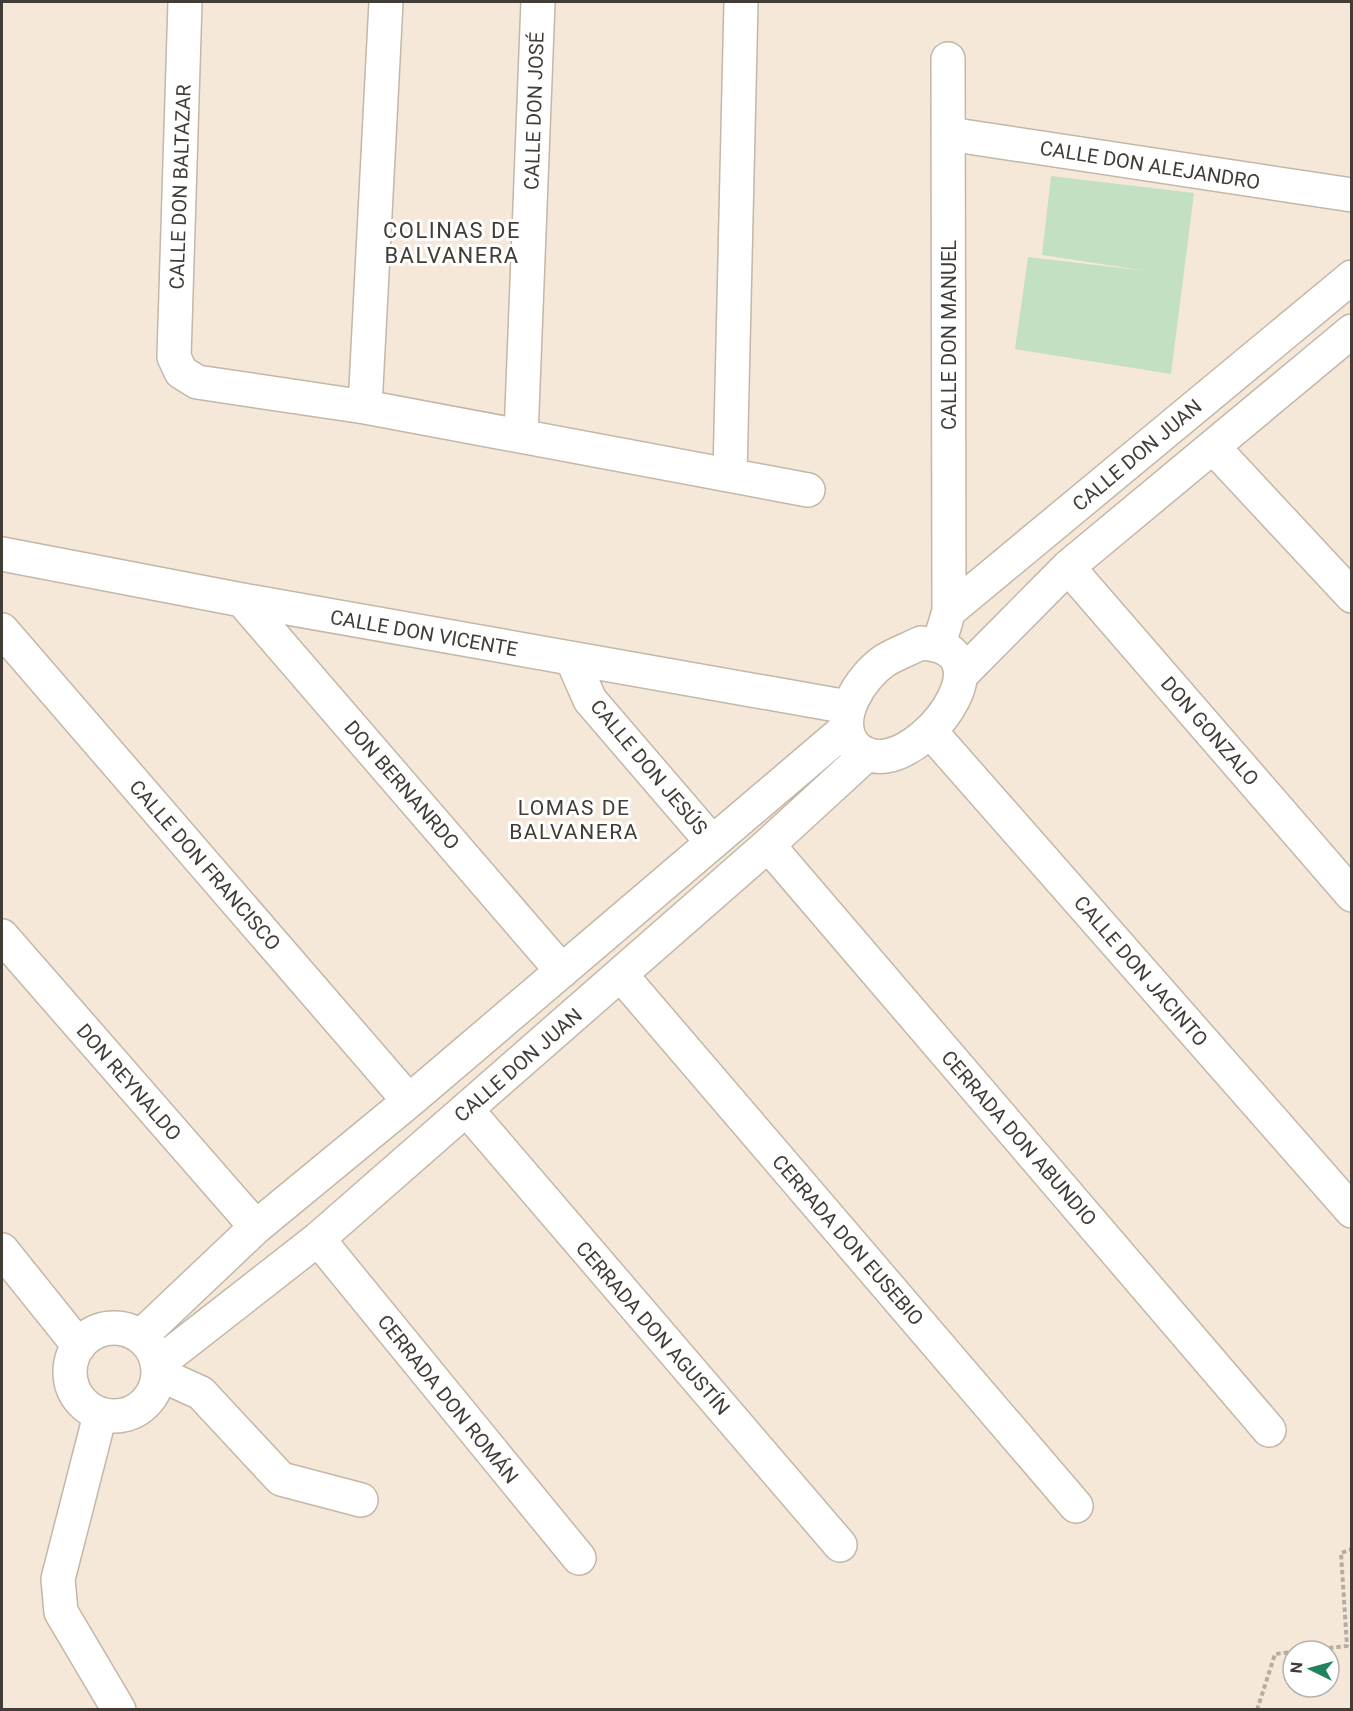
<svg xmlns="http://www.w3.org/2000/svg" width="1353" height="1711" font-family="Roboto,sans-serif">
<rect width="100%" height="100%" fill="#f5e8d9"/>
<path fill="#c3dfc4" d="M1051,176l143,17 -23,181 -156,-25 13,-92 119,14 -105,-16z"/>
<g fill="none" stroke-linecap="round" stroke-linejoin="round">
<g stroke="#c3b7a7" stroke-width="36">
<path id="street" d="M185,2l-11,355 7,15 16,10 168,25 443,83
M948,59l1,552
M949,134l403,61
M365,407l21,-405
M521,436l17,-434
M1213,447l139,149
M730,474l11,-472
M2,554l240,46 606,107
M1068,567l284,328
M242,600l320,371
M2,630l407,471
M921,643c84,5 15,105 -35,113 -13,2 -25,-2 -33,-12 -19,-26 8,-67 31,-83 11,-7 25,-12 37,-18z
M939,644l10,-33 403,-334
M572,659l18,41 122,142
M961,675l107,-108 284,-236
M930,731l422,480
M768,845l501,585
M2,936l254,291
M621,975l455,531
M467,1110l373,435
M318,1239l261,319
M2,1250l77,96
M70 1372a44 44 0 1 1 88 0a44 44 0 1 1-88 0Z
M141,1336l115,-109 153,-126 438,-373
M158,1364l160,-125 450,-394 99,-91
M159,1374l42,19 80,86 80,21
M100,1415l-42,164 3,33 58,98"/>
</g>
<path stroke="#b6aca0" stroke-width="4" stroke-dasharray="4.5 3" stroke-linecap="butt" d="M1299,1651l48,-5 -6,-93 11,-4
M1257,1710l18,-56 18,-2"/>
<use href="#street" stroke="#fff" stroke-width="33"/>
</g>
<g text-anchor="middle" stroke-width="6" stroke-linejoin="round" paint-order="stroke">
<g font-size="20" fill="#413c36" stroke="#fff">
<text transform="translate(534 111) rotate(-88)" y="7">CALLE DON JOSÉ</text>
<text transform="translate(1150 165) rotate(9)" y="7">CALLE DON ALEJANDRO</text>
<text transform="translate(180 187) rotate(-88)" y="7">CALLE DON BALTAZAR</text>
<text transform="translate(949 335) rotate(-90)" y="7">CALLE DON MANUEL</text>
<text transform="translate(1137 455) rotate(-40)" y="7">CALLE DON JUAN</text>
<text transform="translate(424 633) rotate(10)" y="7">CALLE DON VICENTE</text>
<text transform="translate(1210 731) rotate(49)" y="7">DON GONZALO</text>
<text transform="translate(649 767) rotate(50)" y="7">CALLE DON JESÚS</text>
<text transform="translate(402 785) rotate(49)" y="7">DON BERNANRDO</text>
<text transform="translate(205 865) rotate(49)" y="7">CALLE DON FRANCISCO</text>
<text transform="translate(1141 971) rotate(49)" y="7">CALLE DON JACINTO</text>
<text transform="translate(518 1065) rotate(-41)" y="7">CALLE DON JUAN</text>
<text transform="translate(129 1082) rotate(49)" y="7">DON REYNALDO</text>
<text transform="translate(1019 1138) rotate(49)" y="7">CERRADA DON ABUNDIO</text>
<text transform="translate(848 1240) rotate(49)" y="7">CERRADA DON EUSEBIO</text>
<text transform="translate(653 1328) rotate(49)" y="7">CERRADA DON AGUSTÍN</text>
<text transform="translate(448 1399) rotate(51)" y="7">CERRADA DON ROMÁN</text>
</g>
<g font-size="21" letter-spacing="1.5" fill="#413c36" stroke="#fff">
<text x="574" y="815">LOMAS DE<tspan x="574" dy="24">BALVANERA</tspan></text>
</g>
<g font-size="22" letter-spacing="1.5" fill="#413c36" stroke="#fff">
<text x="452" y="238">COLINAS DE<tspan x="452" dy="25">BALVANERA</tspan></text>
</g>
</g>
<rect width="1353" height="1711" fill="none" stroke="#413c36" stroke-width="6"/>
<g transform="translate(1311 1669) rotate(275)"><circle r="28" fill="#ffffff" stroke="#b3b1af" stroke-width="1.5"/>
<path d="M0-4.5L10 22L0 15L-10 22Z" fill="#20835c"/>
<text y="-9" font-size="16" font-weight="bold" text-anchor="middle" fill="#413c36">N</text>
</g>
</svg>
